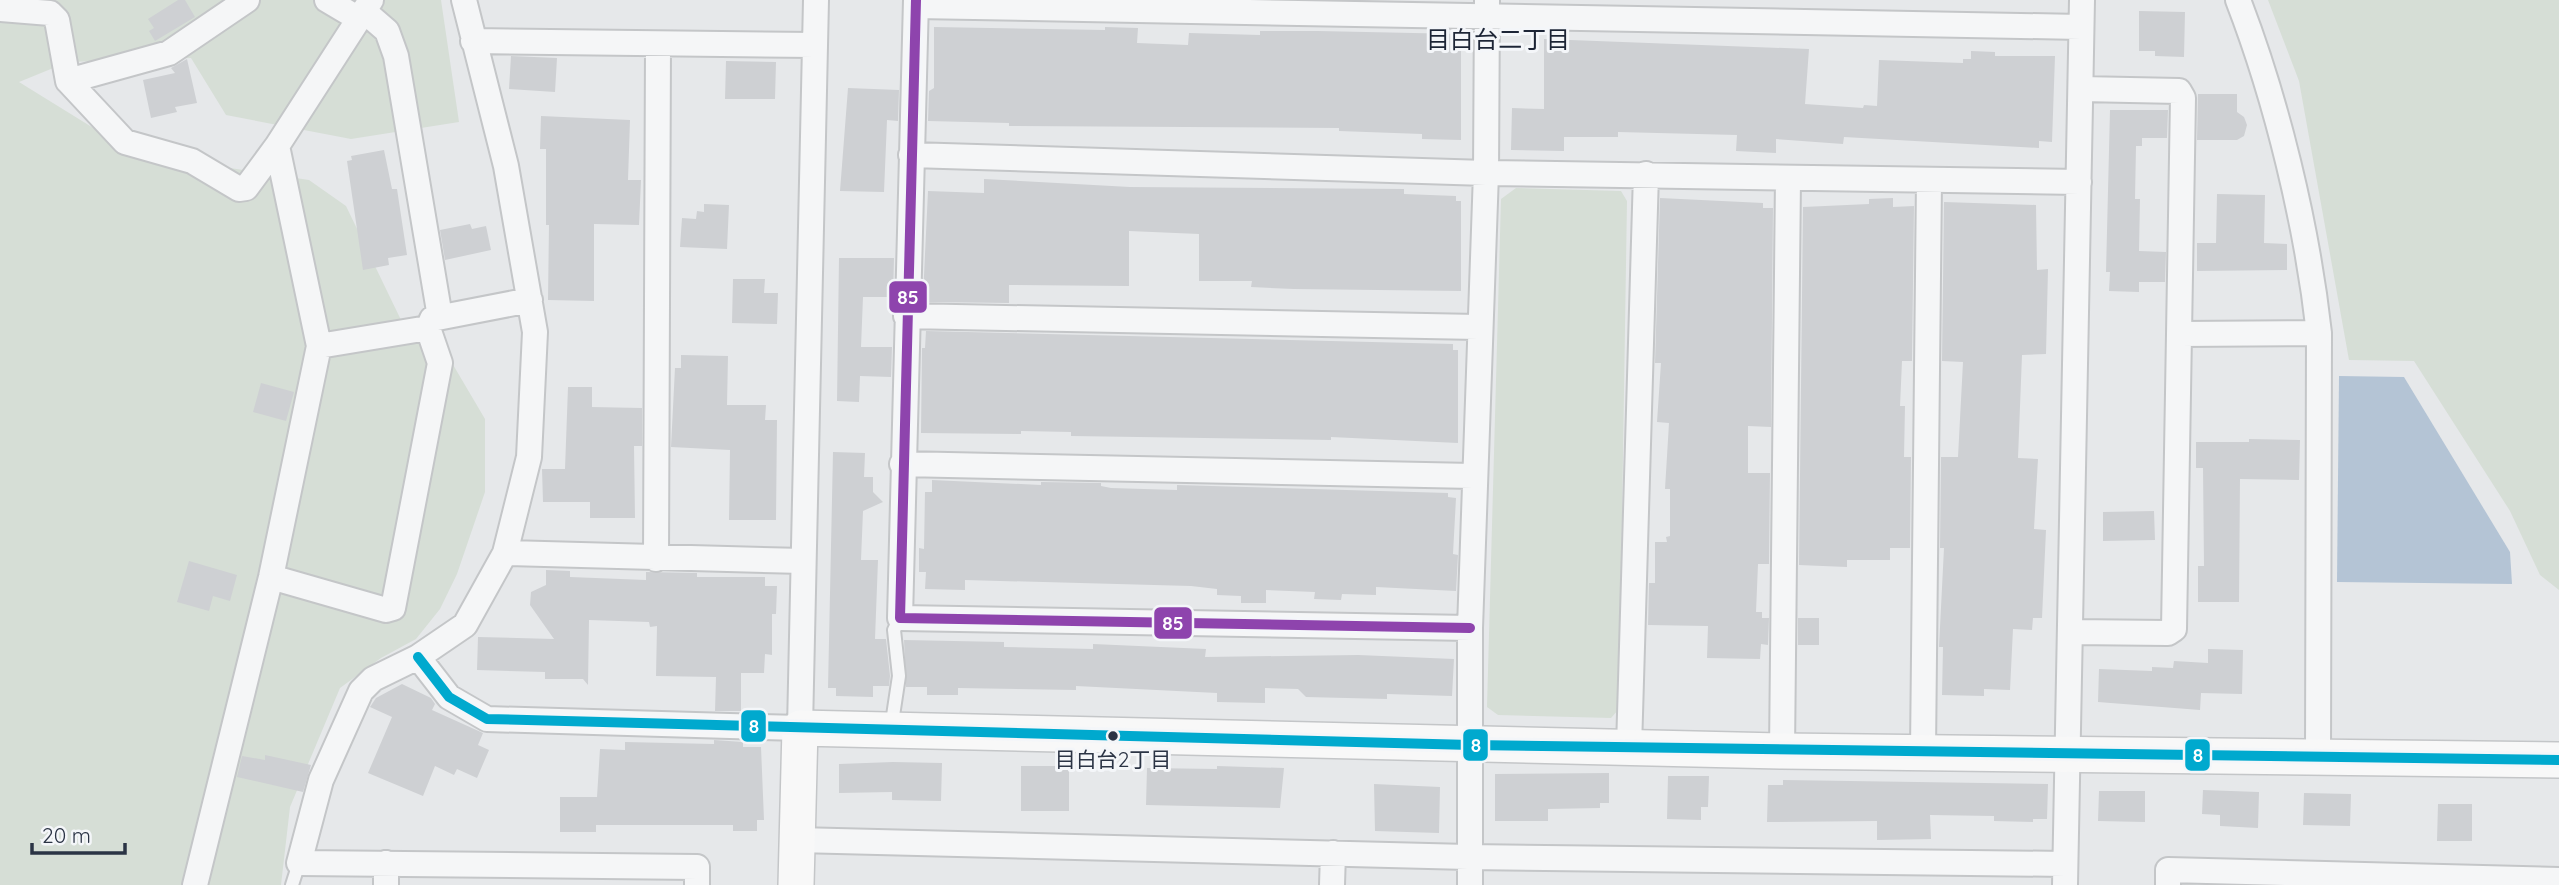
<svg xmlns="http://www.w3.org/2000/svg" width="2559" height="885" font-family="Quicksand,'Noto Sans JP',sans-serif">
<rect width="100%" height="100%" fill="#e6e8ea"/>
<path fill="#d6ded6" d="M0,0h441l18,122 -108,17 -125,-24 -35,-57 -123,4 -49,20 76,47 65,10 57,27 92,14 37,26 55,114 51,43 33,56v73l-28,82 -17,35 -24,30 -35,19 -41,30 -50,119 -9,78h-281z
M2268,0h291v590l-19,-15 -30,-64 -96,-150 -65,-1 -50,-279z
M1516,188l105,3 6,10 -8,508 -8,9 -113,-3 -11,-8 14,-508z"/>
<path fill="#b4c4d5" d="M2339,376l65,1 106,175 2,32 -175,-2z"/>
<path fill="#ced0d3" d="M178,0h7l10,17 -40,24 -6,-10 5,-3 -6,-9z
M2139,11l46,1 -1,45 -29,-1v-5h-16z
M934,27l171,3v-3l33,1 -1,15 51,2 1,-12 71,2v-4h58l143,3v106l-39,-1v-5l-83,-3v-3l-330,-2v-3l-81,-2 1,-30 5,-3z
M1544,39l265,10 -4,55 58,4 1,-3 13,1 2,-46 84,3v-4h8v-8l24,1v4h60l-3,86 -13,-1v7l-195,-11 -1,7 -67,-5v14l-40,-2 1,-16 -119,-3v5h-54v14l-53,-1 1,-42 32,1z
M511,56l46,2 -2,34 -46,-3z
M187,59l10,44 -22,4 2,5 -26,6 -8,-38 32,-7 -4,-5z
M726,61l50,1 -1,37h-50z
M848,88l51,2 -1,31 -11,-1 -3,72 -44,-1z
M2198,94h39v18l7,5 3,8 -3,11 -7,4h-40z
M2110,110h58l-1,28h-25v8h-6l-1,53h5l-1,52 27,1 -1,30h-26v10l-30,-1 1,-19h-4z
M541,116l89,4 -2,60h13l-2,45 -45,-1v77l-46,-1 1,-75h-3v-76h-6z
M384,150l8,39h5l10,66 -19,3 1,7 -26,5 -16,-109 5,-1 -1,-4z
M984,179l146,8 274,2v5l52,2v5h5v90l-167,-2 -43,-2 1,-6h-53v-47l-70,-3v55l-120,-1v18l-81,-1v-5h-5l5,-106 56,2z
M2217,194l48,1 -1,48 23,1v26l-90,1v-28h19z
M1660,198l103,5v5h10l-2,219 -23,-1v47h22l-1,91h-11l-2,48h6v6h7l-1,27 -7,-1 -1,15 -53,-1 1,-32 -60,-1 1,-42h6v-41h12l-1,-5 4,-1v-47h-5l4,-66 -12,-1 4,-59h-6z
M1893,198v9l21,-1 -2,155h-10l-2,45h5l-1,51h7l-1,91h-20v12h-43v7l-48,-2 4,-358 66,-3v-5z
M1944,202l92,3 1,65 11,-1 -2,85 -24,1 -4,103 20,1 -4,70 12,1 -4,88h-9l-1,12 -19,-1 -3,61 -26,-1v7l-42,-1 1,-48h-4l5,-99h-4l1,-91h17l5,-95 -21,-1z
M704,204l25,1 -2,44 -47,-2 2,-29 14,1 1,-8 7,1z
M470,224l2,5 14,-3 5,24 -46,10 -5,-30z
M839,258h55l-1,39h-30l-2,50h31l-1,30 -31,-1 -1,26 -22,-1z
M733,279h32l-1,14h14l-1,31 -45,-1z
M926,331l527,13v6h5v93l-127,-6v3l-260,-4v-4l-50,-1v3l-100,-1 1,-85h3z
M681,355l47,1 -1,49h39l-1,15h12l-1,100h-47l1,-70 -59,-3 4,-79h6z
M261,383l33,9 -8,29 -33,-9z
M568,387h24v20l50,1v38h-8l1,72h-45v-16h-47l-1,-33h23z
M2249,439l51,1 -1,40 -59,-1 -1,123h-41v-36h6l-1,-98h-7v-26h53z
M833,452l32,1 -1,24h9v15l10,10 -20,9 -2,49h17l-3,79h11l4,37 -1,10h-16v11l-37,-1v-8h-8z
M932,480l109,5v-3l60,1v3l10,2 66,2v-5l271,8v4l8,1 -3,56 5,1 -2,36 -80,-4v8l-34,-1 -1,6 -27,-1 1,-7 -49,-2v13h-25v-7l-24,-1v-6l-26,-3 -226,-6v10l-40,-1 1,-17h-7v-24l5,1 1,-57h7z
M2154,511l1,29 -52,1v-29z
M189,561l48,14 -7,26 -17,-5 -4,15 -32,-9z
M546,570l24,1v6l76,3v-8l51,1v4h68v9h12l-1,28h-4v41l-7,-1 -1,19h-23v38h-26l1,-34 -60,-1 1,-50 -7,1 -1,-5 -60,-2 -1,65 -5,-6h-38v-7l-68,-2 1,-33 76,2 -24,-34 1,-13 15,-7z
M1798,618h21v27h-21z
M904,640l100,2v5l89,2v-5l113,5 -1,8 153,-2 96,4 -2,37 -65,-2v5l-81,-2 -8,-8 -33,-1v15l-48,-1v-9l-141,-7v4l-118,-2v7h-31v-8h-21z
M2208,649l35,1 -1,44 -41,-1 -1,17 -102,-8 1,-33 53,2v-4l21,1 1,-7 34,2z
M402,684l29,14 4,6 -3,6 51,23 -5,12 11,5 -12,28 -20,-9 -3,6 -19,-9 -12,30 -55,-23 24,-56 -22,-10 6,-9z
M714,740l29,2v5h18l3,73h-7v11h-24v-6h-137v7h-36v-35h37l3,-48 25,1v-8l89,2z
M265,755l46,10 -8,27 -66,-15 5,-21 23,4z
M893,762l49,1 -1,38 -49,-1v-8l-53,1v-29z
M1021,766h48v45h-48z
M1217,766l67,2 -4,40 -134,-3 1,-37 70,1z
M1609,773v30h-9v5l-52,1v12h-53v-47z
M1668,776h41l-1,31h-7v13l-34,-1z
M1783,780l265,4 -1,35h-14v3l-39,-1v-5l-64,-1 1,24 -54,1v-19l-110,1 1,-37h15z
M1374,784l66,3 -1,46 -64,-2z
M2203,790l56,2 -1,36 -38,-2v-11l-18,-1z
M2099,791h46v31l-47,-1z
M2304,793l47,1 -1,32 -47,-1z
M2438,804h34v37h-35z"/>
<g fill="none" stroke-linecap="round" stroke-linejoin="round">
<g stroke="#c4c6c8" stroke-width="16">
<path id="lane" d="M891,729l8,-53 -5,-46 6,-12
M292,885l7,-22"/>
</g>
<g stroke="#c4c6c8" stroke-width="28">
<path id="street" d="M327,0l32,19
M464,0l42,166 29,166 -6,125 -24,96 -40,72 -47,32 -45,22 -12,12 -40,89 -22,83 398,4v18
M916,0l-16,618 570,10
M2238,0c39,101 69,225 81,333l-1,424
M916,6l1165,21
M0,9l50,4 7,7 11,61 101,-28 78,-53
M365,12l22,19 9,25 44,261
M473,41l342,4
M68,81l57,61 67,19 47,28 7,-1 31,-42
M911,155l575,18 593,9
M906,316l572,11
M2180,334l139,-1
M319,346l109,-18 4,-9 98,-19
M902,464l571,12
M505,553l298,8
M656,559l2,-514
M271,577l115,33 7,-2 47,-245 -12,-35
M2072,632l96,1 6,-4 9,-531 -4,-7 -98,-2
M418,657l31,40 38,22 313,9 16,-728
M1629,748l17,-574
M1782,751l6,-573
M1923,751l6,-571
M797,840l671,17 597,7
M195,885l76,-308 48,-231 -42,-200 94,-146
M386,885v-22
M1332,885l1,-32
M1470,885v-257l16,-455 1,-173
M2065,885l17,-885
M2168,885v-15l391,10"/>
</g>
<g stroke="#c4c6c8" stroke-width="38">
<path id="secondary" d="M796,885l4,-157 982,23 777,9"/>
</g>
<use href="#lane" stroke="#f5f6f7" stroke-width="12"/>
<use href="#street" stroke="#f5f6f7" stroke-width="24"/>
<use href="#secondary" stroke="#f8f8f8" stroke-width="35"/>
<g stroke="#f4f6f9" stroke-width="16">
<path id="bus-1" d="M418,657l31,40 38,22 984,26 1088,15"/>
</g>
<g stroke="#f4f6f9" stroke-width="16">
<path id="bus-2" d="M916,0l-16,618 570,10"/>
</g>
<use href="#bus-1" stroke="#00a9ce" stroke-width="10"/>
<use href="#bus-2" stroke="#8e44ad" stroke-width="10"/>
</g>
<circle fill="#2b3445" stroke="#f4f6f9" stroke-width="2.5" cx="1113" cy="736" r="6"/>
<g text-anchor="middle" stroke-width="6" stroke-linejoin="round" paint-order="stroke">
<g font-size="21" fill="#2b3445" stroke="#f4f6f9">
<text x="1113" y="767">目白台2丁目</text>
</g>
<g font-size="24" fill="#1d2536" stroke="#f4f6f9">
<text x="1498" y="48">目白台二丁目</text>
</g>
</g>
<g stroke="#f4f6f9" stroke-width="2.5">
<rect x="888" y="280" width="40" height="34" rx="7" fill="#8e44ad"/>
<rect x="1153" y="606" width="40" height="34" rx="7" fill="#8e44ad"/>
<rect x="740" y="709" width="27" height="34" rx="7" fill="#00a9ce"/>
<rect x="1462" y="728" width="27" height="34" rx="7" fill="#00a9ce"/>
<rect x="2184" y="738" width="27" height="34" rx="7" fill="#00a9ce"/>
</g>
<g font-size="19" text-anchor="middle" font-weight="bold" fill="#fff">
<text x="908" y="304">85</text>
<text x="1173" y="630">85</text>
<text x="754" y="733">8</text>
<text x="1476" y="752">8</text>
<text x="2198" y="762">8</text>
</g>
<path d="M32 843v10h93v-10" fill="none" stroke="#2b3445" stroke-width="3.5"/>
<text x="42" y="843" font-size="21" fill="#2b3445" stroke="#f4f6f9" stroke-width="5" paint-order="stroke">20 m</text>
</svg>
